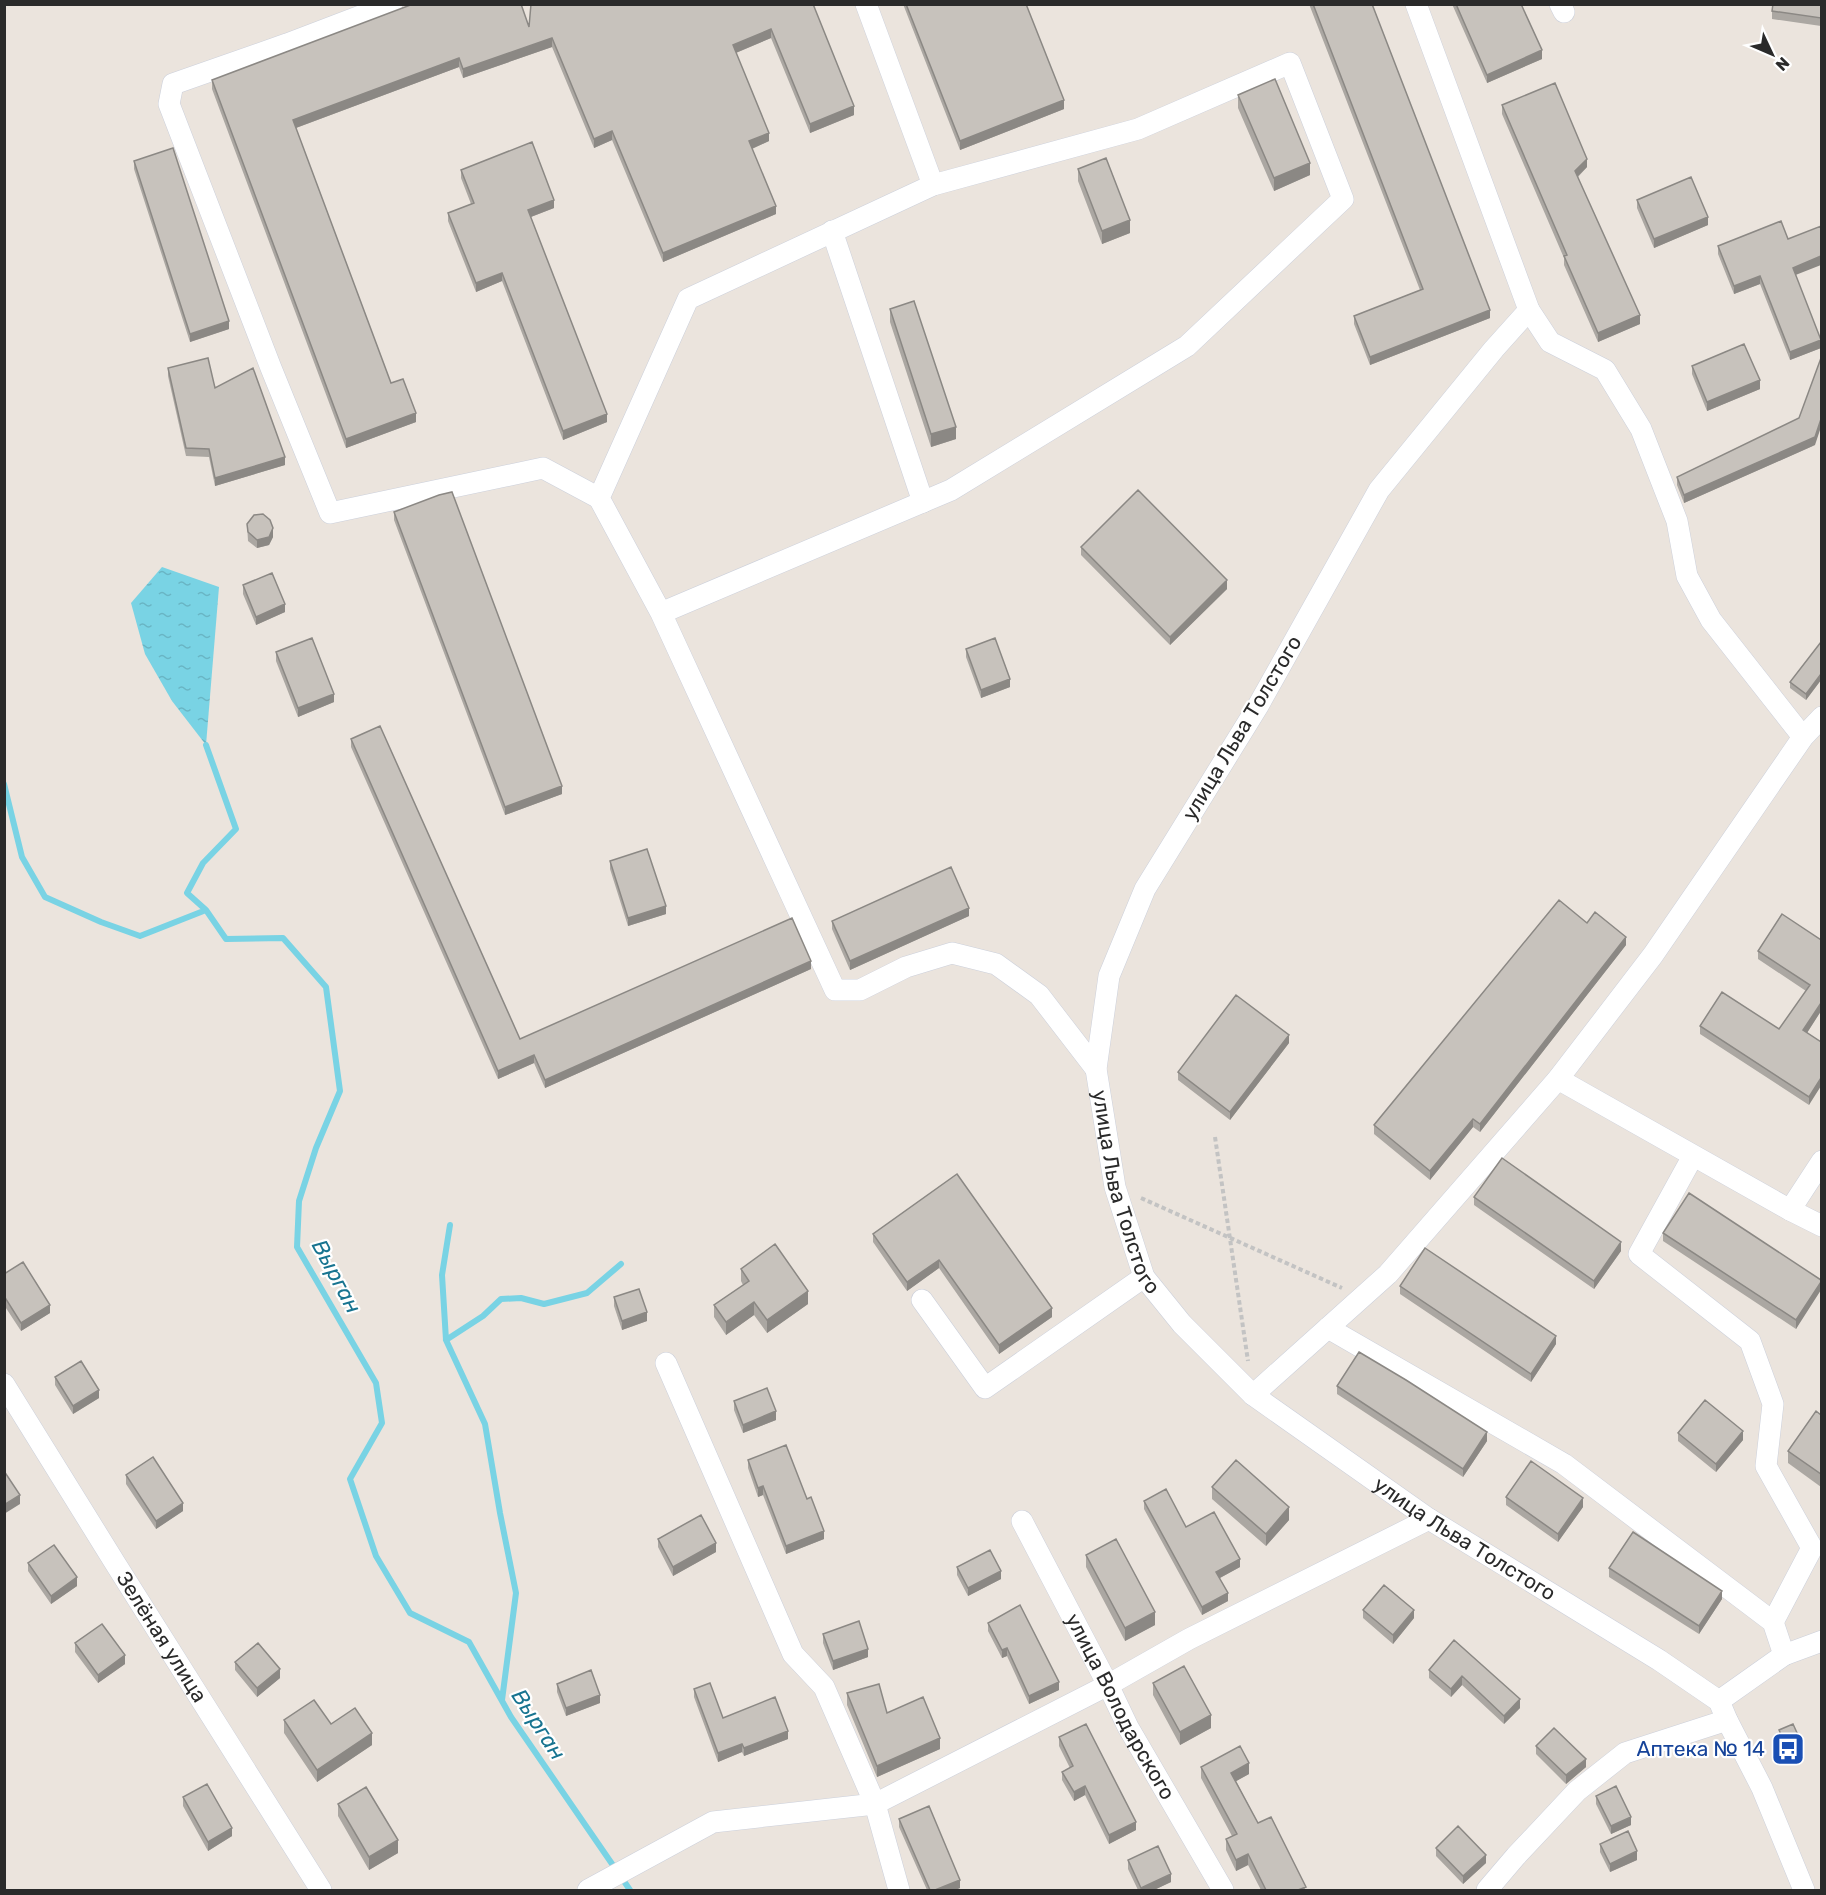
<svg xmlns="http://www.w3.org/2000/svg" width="1826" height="1895" font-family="Rubik,sans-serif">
<defs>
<pattern id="water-ripples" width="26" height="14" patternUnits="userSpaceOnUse" patternTransform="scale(1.5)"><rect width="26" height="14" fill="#79d3e4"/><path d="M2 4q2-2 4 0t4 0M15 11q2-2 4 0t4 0" fill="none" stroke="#69b5c4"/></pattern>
</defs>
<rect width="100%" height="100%" fill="#ebe4dd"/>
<path fill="url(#water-ripples)" d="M162,567l57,20 -13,158 -34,-44 -27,-47 -14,-51z"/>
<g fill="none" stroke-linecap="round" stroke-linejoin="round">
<path stroke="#79d3e4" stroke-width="6" d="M206,745l30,84 -33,34 -16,30 19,17
M4,784l18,73 23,40 56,25 39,14 66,-26 20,29 57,-1 43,49 14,104 -24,57 -17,53 -2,46 79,136 6,40 -32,56 26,77 34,57 59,29 42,75 119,173
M450,1225l-8,50 4,65 39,84 15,89 16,80 -14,107
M446,1340l37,-24 18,-17 20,-1 23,6 43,-11 34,-29"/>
<g stroke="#ccd0db" stroke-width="22">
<g id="minor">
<path d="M392,4l-105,40 -114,40 -4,20 102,264 59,145 213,-45 56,30"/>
<path d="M866,4l67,181"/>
<path d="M1416,4l113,306 21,32 55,28 36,59 36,92 10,55 24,44 92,117"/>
<path d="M1560,4l4,8"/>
<path d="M832,231l91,271"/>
<path id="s1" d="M1529,310l-35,39 -115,141 -121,216 -113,183 -36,87 -13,93 19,118 29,90 38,47 71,71 176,124 230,141 60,41 8,19 35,68 42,102"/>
<path d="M661,613l290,-123 236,-144 156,-147 -53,-136 -152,66 -205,56 -245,114 -89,199 62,115 174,377h25l46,-23 46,-14 44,11 43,31 57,74"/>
<path d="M1558,1079l232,131 32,-49"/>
<path d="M1693,1156l-54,98 111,87 23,63 -7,62 46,82 -39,74"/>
<path d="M1790,1210l32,16"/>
<path d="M922,1300l63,88 159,-111"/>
<path d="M1328,1328l236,136 209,158 11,33"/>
<path d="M666,1363l127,291 31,33 51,117 24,86"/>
<path id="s2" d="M4,1384l111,179 206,327"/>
<path d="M1253,1395l135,-121 170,-195 95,-124 150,-218 19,-20"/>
<path id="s3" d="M1022,1521l86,164 20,42 95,163"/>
<path d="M1719,1701l65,-46 38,-14"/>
<path d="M588,1890l125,-68 162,-18 233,-119 81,-46 240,-120"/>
<path d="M1487,1890l29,-34 61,-65 48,-38 102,-33"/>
</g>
</g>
<path stroke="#c3c3c3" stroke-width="4" stroke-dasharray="4.5 3" stroke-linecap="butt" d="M1215,1137l33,224
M1141,1198l201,90"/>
<use href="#minor" stroke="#fff" stroke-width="21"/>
</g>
<path fill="#aba7a2" d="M813,4l41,111 -44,18 -39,-95 -35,15 33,88 -17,8 24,65 -113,48 -51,-122 -18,8 -42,-101 -89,31 -4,-11 -163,61 95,255 25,39 -70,26 -134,-359v-9l317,-53z
M903,4h123l38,105 -104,41z
M1309,4h63l118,314 -120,47 -16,-41v-8l66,-26z
M1452,4h69l21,55 -55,24z
M1821,4v22l-49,-7v-8z
M1238,95l72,80 -36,16 -36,-83z
M1502,105l85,62 -9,10 62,147 -42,18 -34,-77v-7l-62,-144z
M134,161l95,168 -39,13 -56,-173z
M1078,169l52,64 -28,11 -24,-63z
M461,170l93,38 -23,9 76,205 -44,18 -61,-159 -26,11 -28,-71v-8l23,-9 -10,-26z
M1637,200l71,25 -54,23 -17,-40z
M1718,246l78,29 25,73 -31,12 -30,-76 -26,10 -16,-40z
M890,309l66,130 -25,8 -41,-125z
M1692,366l68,23 -53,22 -15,-37z
M168,368l47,20 70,77 -70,21 -6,-29 -23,-1 -18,-80z
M1815,445l-131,58 -7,-18v-8z
M394,512l168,282 -57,21 -111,-295z
M247,524l26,13 -4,8 -12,3 -9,-7z
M1081,547l146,42 -57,56 -89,-90z
M243,585l42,27 -29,13 -13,-31z
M1821,642v38l-15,20 -16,-12v-6z
M966,649l44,38 -29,11 -15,-41z
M276,652l58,50 -36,15 -22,-56z
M351,739l169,300 291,-70 -266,119 -11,-25 -36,16 -147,-332z
M610,861l56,53 -38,12 -18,-57z
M1782,914l39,97 -14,22 14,9 -12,63 -109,-71v-8l79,3 27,-38 -48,-32v-8z
M969,916l-119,54 -18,-41v-8z
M1587,923l39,22 -146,187 -7,-5 -43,53 -56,-46v-9z
M1289,1043l-59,77 -52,-40v-8z
M957,1174l95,143 -53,37 -60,-86 -32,23 -34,-49v-8z
M1474,1197l147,54 -27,38 -120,-84z
M1663,1233l158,47 -25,49 -133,-88z
M741,1269l67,35 -41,29 -13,-18 -28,20 -12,-18v-12l29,-20 -2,-4z
M4,1274l46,39 -29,18 -17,-26z
M1400,1286l156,58 -25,38 -131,-88z
M614,1297l33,24 -25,9 -8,-24z
M55,1377l44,21 -26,16 -18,-29z
M1337,1386l150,55 -24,36 -126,-83z
M734,1401l42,19 -33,13 -9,-23z
M1821,1415v72l-33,-24v-12z
M1678,1433l65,7 -27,32 -38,-31z
M748,1460l59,39 17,40 -38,15 -23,-59 -5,2 -10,-29z
M126,1475l57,36 -27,18 -30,-45z
M1212,1487l77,33 -23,26 -54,-47z
M1506,1497l77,10 -25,35 -52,-37z
M1144,1501l42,26 54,40 -20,11 8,23 -26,14 -58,-106z
M658,1539l58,13 -43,24 -15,-29z
M1086,1555l69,70 -30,16 -39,-74z
M28,1563l49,23 -26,18 -23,-33z
M957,1567l44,12 -33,17 -11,-21z
M1609,1568l113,31 -23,35 -90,-57z
M1363,1610l51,8 -21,26 -30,-26z
M988,1623l71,67 -30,14 -22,-48 -5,2 -14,-27z
M823,1634l45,23 -35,13 -10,-27z
M1454,1640l66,68 -16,16 -42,-39 -11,12 -22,-19v-8z
M75,1643l50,21 -27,19 -23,-31z
M235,1662l45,16 -23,19 -22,-27z
M1153,1683l58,45 -31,17 -27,-50z
M557,1684l43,19 -34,13 -9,-24z
M694,1689l29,29 65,21 -44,17 -2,-4 -24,10 -24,-65z
M847,1693l40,20 53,36 -63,28 -30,-72z
M284,1720l47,4 41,21 -55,37 -33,-49z
M1779,1730l24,29 -14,6 -10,-22z
M1059,1737l77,93 -27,14 -24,-49 -11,6 -12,-21v-8l8,-4 -11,-22z
M1536,1746l50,21 -20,17 -30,-30z
M1201,1767l48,7 -13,7 22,42 48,67h-45l-13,-25 -12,6 -10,-21v-11l6,-3 -31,-58z
M1596,1796l35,29 -20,9 -15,-30z
M183,1797l49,39 -24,15 -25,-45z
M338,1804l60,49 -29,17 -31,-54z
M899,1819l61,69 -5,2h-28l-28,-63z
M1600,1844l37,16 -27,12 -10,-20z
M1436,1848l50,15 -23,21 -27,-28z
M1128,1860l43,22 -17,8h-16l-10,-21z"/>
<path fill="#8b8884" d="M771,29v9l-38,16v-9z
M552,38v9l-89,31v-9z
M1542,50v9l-55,24v-8z
M459,58v9l-166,62v-9z
M1064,100v9l-104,41v-9z
M854,106v9l-44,18v-9z
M612,131v9l-18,8v-9z
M769,133v8l-20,9v-9z
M1587,159v8l-12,12v-8z
M1310,163v12l-36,16v-13z
M554,200v8l-26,10v-8z
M776,206v8l-113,48v-9z
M1708,217v8l-54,23v-9z
M1130,220v13l-28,11v-13z
M1821,256v9l-28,11v-8z
M502,273v8l-26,11v-9z
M1760,276v8l-26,10v-8z
M1490,310v8l-120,47v-8z
M1640,315v9l-42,18v-9z
M229,321v8l-39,13v-8z
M1821,340v8l-31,12v-8z
M1760,380v9l-53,22v-9z
M416,413v9l-70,26v-9z
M607,414v8l-44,18v-9z
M1821,419v8l-6,18 -131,58v-8z
M956,427v12l-25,8v-13z
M285,457v8l-70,21v-8z
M273,528v9l-4,8 -12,3v-8z
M1227,580v9l-57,56v-8z
M285,604v8l-29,13v-8z
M1821,674v6l-15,20v-6z
M1010,679v8l-29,11v-8z
M334,694v8l-36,15v-9z
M562,786v8l-57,21v-8z
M666,906v8l-38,12v-8z
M969,908v8l-119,54v-9z
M1626,937v8l-146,187v-8z
M811,961v8l-266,119v-8z
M1821,1003v8l-18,28v-9z
M1289,1035v8l-59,77v-8z
M534,1055v8l-36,16v-8z
M1821,1078v8l-12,19v-8z
M1473,1119v8l-43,53v-9z
M1621,1242v9l-27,38v-8z
M939,1260v8l-32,23v-9z
M1821,1282v8l-25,39v-9z
M808,1291v13l-41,29v-13z
M754,1302v13l-28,20v-13z
M50,1305v8l-29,18v-8z
M1052,1308v9l-53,37v-9z
M647,1312v9l-25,9v-9z
M1556,1336v8l-25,38v-8z
M99,1390v8l-26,16v-8z
M776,1411v9l-33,13v-8z
M1743,1431v9l-27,32v-8z
M1487,1432v9l-24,36v-8z
M763,1486v9l-5,2v-9z
M20,1495v9l-16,10v-9z
M1583,1498v9l-25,35v-8z
M183,1503v8l-27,18v-8z
M1289,1507v13l-23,26v-12z
M824,1531v8l-38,15v-8z
M716,1543v9l-43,24v-9z
M1240,1559v8l-24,13v-8z
M1001,1571v8l-33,17v-8z
M77,1577v9l-26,18v-8z
M1722,1591v8l-23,35v-8z
M1228,1593v8l-26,14v-8z
M1414,1610v8l-21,26v-9z
M1155,1612v13l-30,16v-13z
M1007,1648v8l-5,2v-8z
M868,1649v8l-35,13v-9z
M125,1655v9l-27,19v-8z
M280,1669v9l-23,19v-9z
M1462,1676v9l-11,12v-8z
M1059,1682v8l-30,14v-8z
M600,1695v8l-34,13v-8z
M1520,1699v9l-16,16v-8z
M1211,1715v13l-31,17v-13z
M788,1731v8l-44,17v-8z
M372,1733v12l-55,37v-12z
M940,1738v11l-63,28v-11z
M742,1744v8l-24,10v-9z
M1803,1746v13l-14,6v-13z
M1586,1759v8l-20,17v-9z
M1249,1763v11l-18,10v-11z
M1085,1786v9l-11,6v-9z
M1631,1817v8l-20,9v-8z
M1136,1822v8l-27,14v-9z
M232,1828v8l-24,15v-9z
M398,1840v13l-29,17v-13z
M1637,1851v9l-27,12v-8z
M1248,1854v11l-12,6v-11z
M1486,1855v8l-23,21v-8z
M1171,1874v8l-17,8h-13v-2z
M960,1880v8l-5,2h-20z"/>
<path fill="#c7c2bc" stroke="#8b8884" stroke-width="1.5" d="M413,4h108l8,23 2,-23h282l41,102 -44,18 -39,-95 -38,16 36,88 -20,8 27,65 -113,47 -51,-122 -18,8 -42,-101 -89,31 -4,-11 -166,62 98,263 12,-4 13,34 -70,26 -134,-359z
M906,4h120l38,96 -104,41z
M1313,4h59l118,306 -120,47 -16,-41 69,-27z
M1456,4h65l21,46 -55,25z
M1773,4h48v14l-49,-7z
M1275,79l35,84 -36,15 -36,-83z
M1555,83l32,76 -12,12 65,144 -42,18 -34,-77 3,-1 -65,-150z
M532,142l22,58 -26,10 79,204 -44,17 -61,-158 -26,10 -28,-70 26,-10 -13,-33z
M173,148l56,173 -39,13 -56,-173z
M1106,158l24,62 -28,11 -24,-62z
M1691,177l17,40 -54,22 -17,-39z
M1781,221l7,18 33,-13v30l-28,12 28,72 -31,12 -30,-76 -26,10 -16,-40z
M914,301l42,126 -25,7 -41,-125z
M1744,344l16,36 -53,22 -15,-36z
M208,358l7,30 38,-20 32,89 -70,21 -6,-29 -23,-1 -18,-80z
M1821,358v61l-6,18 -131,58 -7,-18 122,-59z
M1138,490l89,90 -57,57 -89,-90z
M452,492l110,294 -57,21 -111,-295 45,-17z
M263,514l7,6 3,8 -4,9 -12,3 -9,-8 -1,-8 7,-9z
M272,573l13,31 -29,13 -13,-32z
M312,638l22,56 -36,14 -22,-56z
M995,638l15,41 -29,11 -15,-41z
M1821,642v32l-15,20 -16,-12z
M380,726l140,313 272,-121 19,43 -266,119 -11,-25 -36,16 -147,-332z
M647,849l19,57 -38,12 -18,-57z
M951,867l18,41 -119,53 -18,-40z
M1559,900l28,23 8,-11 31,25 -146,187 -7,-5 -43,52 -56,-46z
M1782,914l39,26v63l-18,27 18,12v36l-12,19 -109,-71 22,-34 57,37 31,-44 -52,-34z
M1236,995l53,40 -59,77 -52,-40z
M1502,1158l119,84 -27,39 -120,-84z
M957,1174l95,134 -53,37 -60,-85 -32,22 -34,-48z
M1689,1193l132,87v2l-25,38 -133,-87z
M775,1244l33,47 -41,29 -13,-18 -28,20 -12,-17 35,-24 -8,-12z
M1425,1248l131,88 -25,38 -131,-88z
M23,1262l27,43 -29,18 -17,-27v-22z
M639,1289l8,23 -25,9 -8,-24z
M1359,1352l47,28 81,52 -24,37 -126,-83z
M81,1361l18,29 -26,16 -18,-29z
M767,1388l9,23 -33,14 -9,-24z
M1705,1400l38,31 -27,33 -38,-31z
M1816,1411l5,4v59l-33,-23z
M786,1445l21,54 4,-2 13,34 -38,15 -23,-60 -5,2 -10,-28z
M153,1457l30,46 -27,18 -30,-46z
M1236,1460l53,47 -23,27 -54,-47z
M1531,1461l52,37 -25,36 -52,-37z
M4,1471l16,24 -16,10z
M1166,1489l20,38 28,-15 26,47 -24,13 12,21 -26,14 -58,-106z
M701,1515l15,28 -43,24 -15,-28z
M1633,1532l89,59 -23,35 -90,-58z
M1116,1539l39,73 -30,16 -39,-73z
M54,1545l23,32 -26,19 -23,-33z
M990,1550l11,21 -33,17 -11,-21z
M1384,1585l30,25 -21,25 -30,-25z
M1020,1605l39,77 -30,14 -22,-48 -5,2 -14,-27z
M859,1621l9,28 -35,12 -10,-27z
M102,1624l23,31 -27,20 -23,-32z
M1454,1640l66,59 -16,17 -42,-40 -11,13 -22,-19z
M258,1643l22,26 -23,19 -22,-26z
M1184,1666l27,49 -31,17 -27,-49z
M591,1670l9,25 -34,13 -9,-24z
M710,1683l13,35 52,-21 13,34 -44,17 -2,-4 -24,9 -24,-64z
M879,1684l8,29 36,-16 17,41 -63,28 -30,-73z
M314,1700l17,24 24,-16 17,25 -55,37 -33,-50z
M1086,1724l50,98 -27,13 -24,-49 -11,6 -12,-20 11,-6 -14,-29z
M1793,1724l10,22 -14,6 -10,-22z
M1554,1728l32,31 -20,16 -30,-29z
M1240,1746l9,17 -18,10 27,50 13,-6 35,70 -8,3h-32l-18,-36 -12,6 -10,-21 11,-5 -36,-67z
M207,1784l25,44 -24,14 -25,-45z
M1616,1786l15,31 -20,9 -15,-30z
M366,1787l32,53 -29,17 -31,-53z
M929,1806l31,74 -25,10h-5l-31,-71z
M1458,1826l28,29 -23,21 -27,-28z
M1628,1831l9,20 -27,13 -10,-20z
M1158,1846l13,28 -30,14 -13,-28z"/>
<defs>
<g id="bus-square" transform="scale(1.725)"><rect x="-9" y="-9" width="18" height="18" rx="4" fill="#1a4fb4" stroke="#fff"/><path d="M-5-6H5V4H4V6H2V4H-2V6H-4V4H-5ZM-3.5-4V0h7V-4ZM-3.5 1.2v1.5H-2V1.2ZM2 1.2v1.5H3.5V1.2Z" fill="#fff"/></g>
</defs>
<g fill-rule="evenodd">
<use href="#bus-square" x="1788" y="1749"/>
</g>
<g text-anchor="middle" stroke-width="4.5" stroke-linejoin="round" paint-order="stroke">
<g font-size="21" fill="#2a2a2a" stroke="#fff">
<text transform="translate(1242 728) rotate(-59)" y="7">улица Льва Толстого</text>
<text dy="7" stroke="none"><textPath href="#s1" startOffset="1012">улица Льва Толстого</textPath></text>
<text dy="7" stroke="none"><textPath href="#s1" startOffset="1516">улица Льва Толстого</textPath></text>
<text dy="7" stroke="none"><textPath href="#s2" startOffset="298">Зелёная улица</textPath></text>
<text dy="7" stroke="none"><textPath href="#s3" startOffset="210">улица Володарского</textPath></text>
</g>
<g font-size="21" fill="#164399" stroke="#fff" text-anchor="end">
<text x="1765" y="1756">Аптека № 14</text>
</g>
<g font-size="22" font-style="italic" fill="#187490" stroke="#fff">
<text transform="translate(337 1276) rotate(62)" y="8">Вырган</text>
<text transform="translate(539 1724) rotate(57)" y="8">Вырган</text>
</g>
</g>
<rect width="1826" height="1895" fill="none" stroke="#2a2a2a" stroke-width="12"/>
<g transform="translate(1772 54) rotate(134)" stroke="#ffffff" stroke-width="4.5" paint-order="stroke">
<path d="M0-4.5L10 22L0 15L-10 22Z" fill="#2a2a2a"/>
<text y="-9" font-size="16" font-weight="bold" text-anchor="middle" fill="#2a2a2a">N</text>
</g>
</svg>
